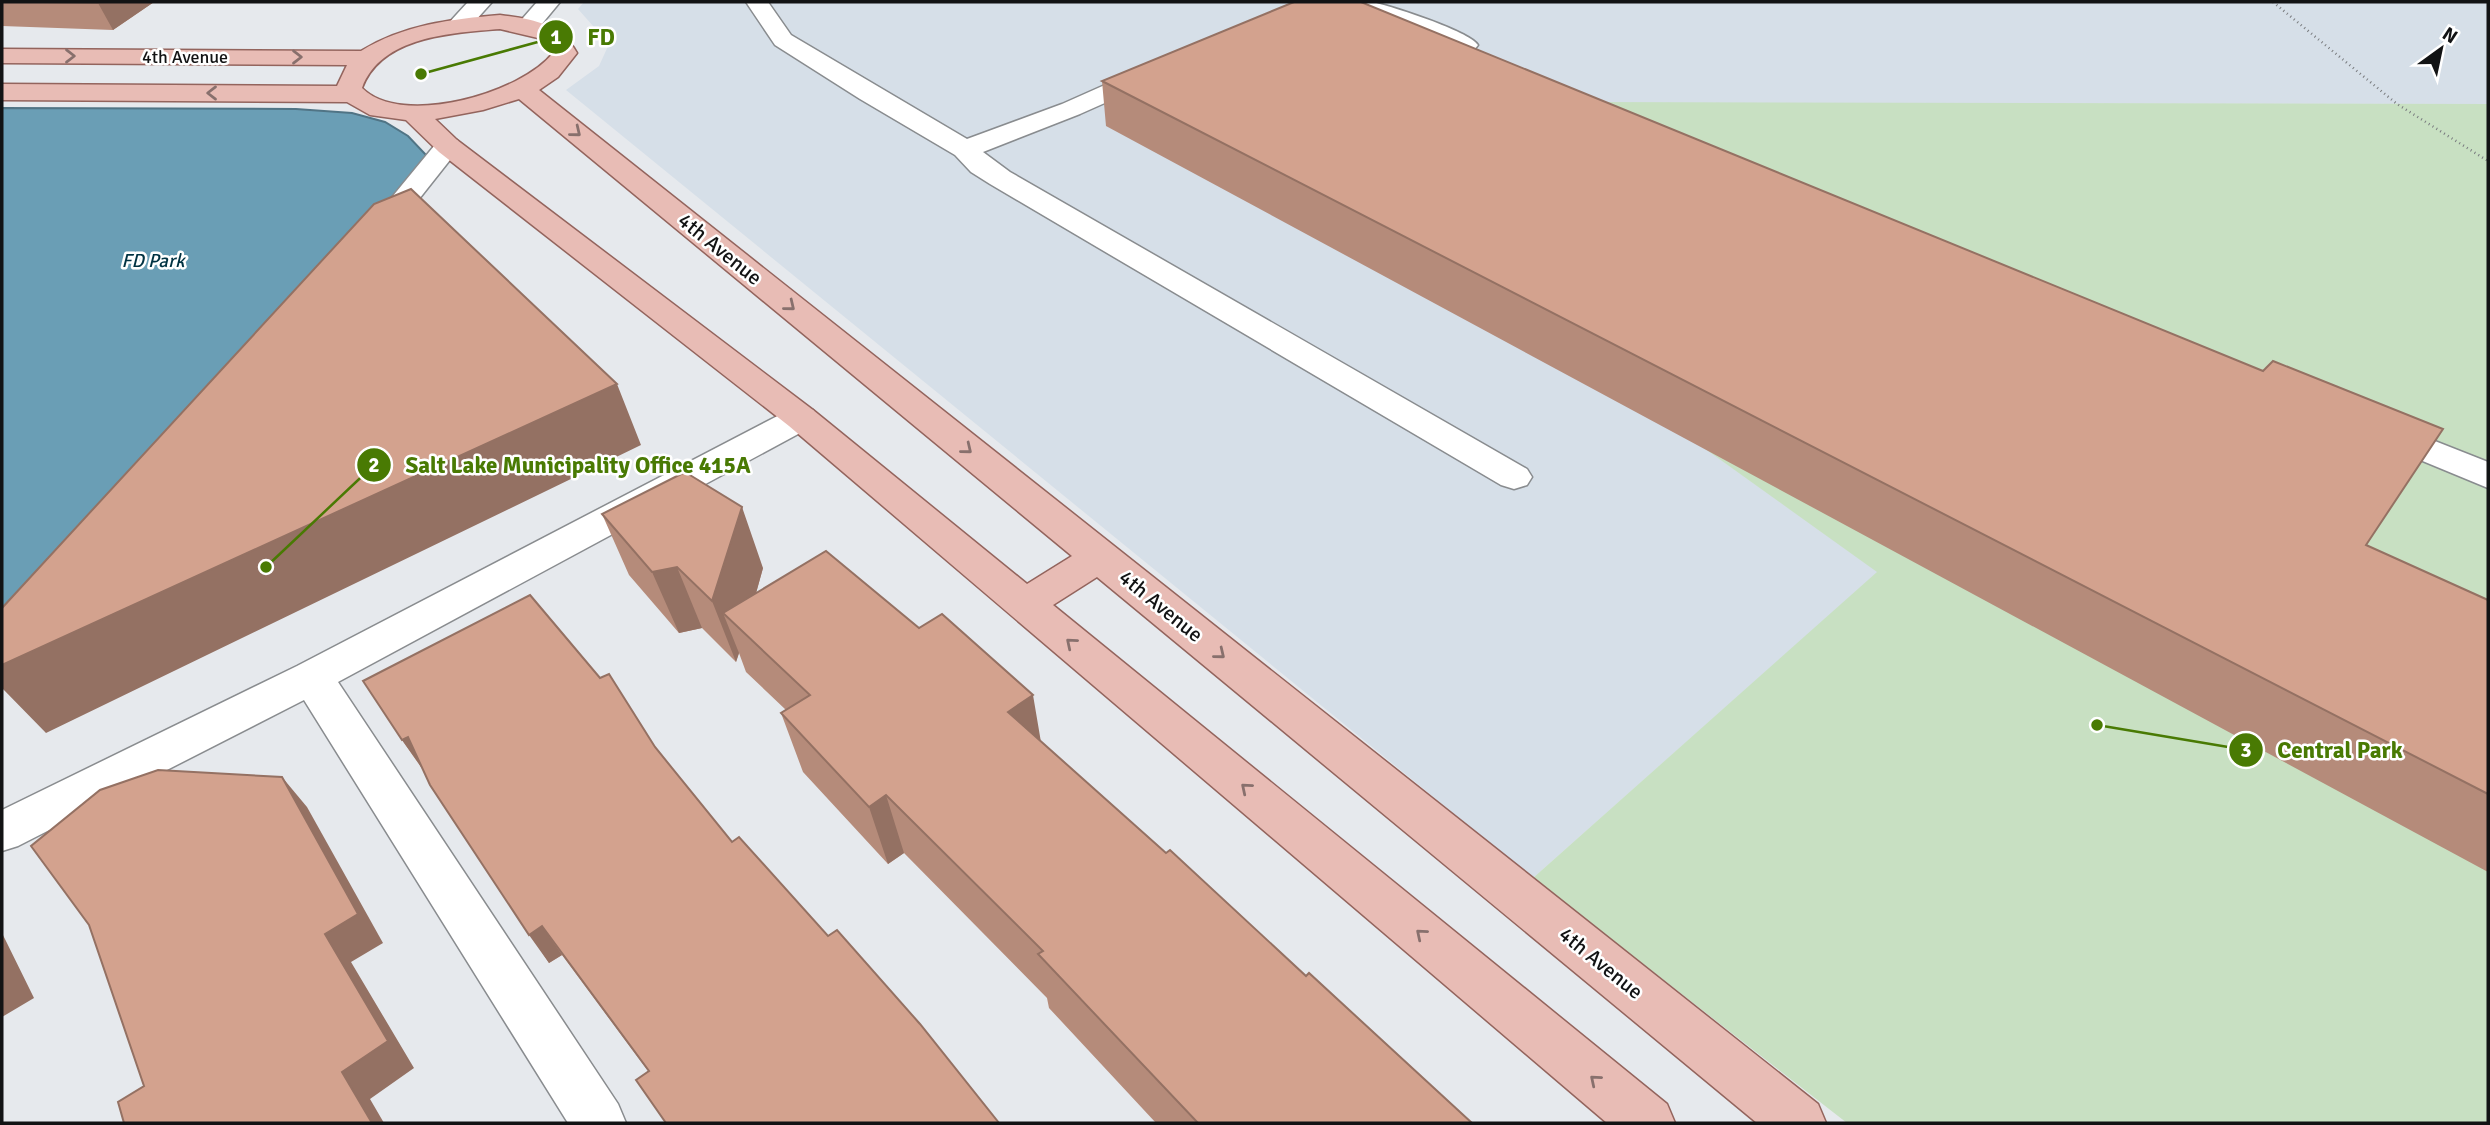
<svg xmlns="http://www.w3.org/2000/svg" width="2490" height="1125" font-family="Signika,sans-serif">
<rect width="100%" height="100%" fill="#e6e9ed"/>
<path fill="#d6dfe8" d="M584,2h1904v102l-905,-1 -9,252 304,217 -345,306 -967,-788 33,-24 10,-22 -31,-35z"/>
<path fill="#c8e0c2" d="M1583,102l905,2v1019h-641l-314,-245 344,-306 -303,-217z"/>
<path fill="#6a9eb5" stroke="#507485" stroke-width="2" d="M2,108l294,1 56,4 33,9 23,14 19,20 -425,505z"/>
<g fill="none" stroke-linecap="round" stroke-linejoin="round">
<g stroke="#898c8f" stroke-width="3">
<path id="minor" d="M468,2h24l-26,29h-16l-4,-5z
M537,2h23l-24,29h-16l-4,-5z
M746,2h22l23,33 176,104 95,-35 81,-36 9,-2 9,2 3,5 -3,5 -81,36 -97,38 27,20 517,297 5,8 -5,8 -13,4 -13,-4 -511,-301 -19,-12 -16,-17 -95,-56 -85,-54z
M1311,2c20,0 42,-2 61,0 19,4 97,29 106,43l-4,5 -8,2 -8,-2 -88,-34 -57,-7z
M448,138l9,2 4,6 -72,91 -10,3 -10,-3 -5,-6 5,-6 70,-85z
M801,407l12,3 5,8 -5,8 -475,256 280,422 8,19h-58l-264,-423 -286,146 -16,5v-41l295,-144 492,-256z
M2379,419l109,43v26l-121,-50 -5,-8 5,-8z"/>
</g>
<g stroke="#93645d" stroke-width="3">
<path id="major" d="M500,15c32,4 60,8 77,38l-19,24 -19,13 1279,1014 8,19h-69l-660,-546 -44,28 614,499 8,19h-68l-818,-697 -350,-274 -33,-32 -36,-5 -23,-13 -345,-2v-16l335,2 10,-21 -345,-2v-14l359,2c42,-26 90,-32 139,-36zM500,29l38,9 15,15c-31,40 -152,75 -191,35 19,-52 90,-55 138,-59zM519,99l553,457 -45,28 -214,-174 -356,-270 -22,-21 48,-9z"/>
</g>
<path stroke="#7a7c7f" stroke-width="2.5" stroke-dasharray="1 3.5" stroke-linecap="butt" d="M2273,2l124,102 91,57"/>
<use href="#minor" fill="#fff" fill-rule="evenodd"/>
<use href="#major" fill="#e8bcb5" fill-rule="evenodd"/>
</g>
<path fill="#b58b7a" d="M2,2h152l-41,28 -111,-4z
M1102,81l1264,464 122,55v272l-1382,-746z
M602,514l161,54 -7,25 285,149 431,381h-316l-107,-115 -2,-10 -143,-145 -16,11 -85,-92 -22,-59 5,-3 -40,-38 -7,-19 -3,9 -34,-34 -23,5 -50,-58z
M402,740l253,7 77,95 -84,229 -86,-116 -13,8 -126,-193z"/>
<path fill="#947163" d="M100,2h54l-41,28 -15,-27z
M617,384l24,61 -595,288 -44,-45v-23z
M742,507l21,61 -18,65 -22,-20 16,40 -3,9 -24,-61z
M677,567l25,61 -23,5 -27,-61z
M1033,695l10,59 -35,-42z
M408,737l16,34 -22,-31z
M282,777l25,30 76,136 -32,19 63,106 -44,31 14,24h-12l-30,-51 -17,-138z
M886,795l18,58 -16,11 -19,-57z
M542,926l20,29 -13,8 -20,-28z
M2,933l32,65 -32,19z"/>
<path fill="#d3a28e" stroke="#947163" stroke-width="2" d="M42,2h58l-2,1z
M1294,2h67l902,369 10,-10 170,68 -77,116 122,55v194l-1386,-713z
M411,189l206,195 -615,281v-57l372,-404z
M685,472l57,35 -30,94 -35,-34 -25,5 -50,-58z
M826,551l93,77 23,-14 91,81 -25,17 158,141 4,-3 136,126 3,-3 163,150h-274l-160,-169 5,-3 -157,-156 -17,12 -88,-94 29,-18 -87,-82z
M530,595l70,83 9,-4 46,73 77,95 7,-5 89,99 9,-6 83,94 79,99h-333l-30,-43 13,-9 -107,-145 -13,9 -99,-150 -22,-48 -6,3 -39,-59z
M158,770l124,7 76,137 -33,20 63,107 -46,31 30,51h-248l-6,-21 26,-16 -55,-161 -58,-79 69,-56z"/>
<defs><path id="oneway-chevron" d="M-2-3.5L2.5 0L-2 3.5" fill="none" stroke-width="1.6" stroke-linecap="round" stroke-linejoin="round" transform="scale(1.75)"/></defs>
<g stroke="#88706d">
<use href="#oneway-chevron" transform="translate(70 56)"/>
<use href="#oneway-chevron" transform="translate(297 57)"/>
<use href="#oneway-chevron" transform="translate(212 93) rotate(-180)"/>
<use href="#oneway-chevron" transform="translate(576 132) rotate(39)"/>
<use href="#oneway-chevron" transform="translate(790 306) rotate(39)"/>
<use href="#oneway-chevron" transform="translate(967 449) rotate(39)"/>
<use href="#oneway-chevron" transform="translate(1071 643) rotate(-140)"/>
<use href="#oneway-chevron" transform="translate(1220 654) rotate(39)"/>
<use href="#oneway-chevron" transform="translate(1246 788) rotate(-140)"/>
<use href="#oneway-chevron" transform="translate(1421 934) rotate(-140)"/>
<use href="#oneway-chevron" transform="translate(1595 1080) rotate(-140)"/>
</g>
<g text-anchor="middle" stroke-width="5" stroke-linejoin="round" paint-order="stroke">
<g font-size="18" fill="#121314" stroke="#fff">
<text x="185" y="63">4th Avenue</text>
</g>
<g font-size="19" font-style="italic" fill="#003242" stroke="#fff">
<text x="153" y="267">FD Park</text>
</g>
<g font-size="21" fill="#121314" stroke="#fff">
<text transform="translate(720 249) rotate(39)" y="7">4th Avenue</text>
<text transform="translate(1161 606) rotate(39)" y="7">4th Avenue</text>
<text transform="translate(1601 963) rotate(39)" y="7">4th Avenue</text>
</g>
</g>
<path fill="none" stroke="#497a03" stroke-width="2.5" d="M421 74L556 37M266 567L374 465M2097 725L2246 750"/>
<g fill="#497a03" stroke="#fff" stroke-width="2.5">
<circle cx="421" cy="74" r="7"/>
<circle cx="266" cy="567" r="7"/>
<circle cx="2097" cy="725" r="7"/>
<circle cx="556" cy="37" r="18"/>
<circle cx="374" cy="465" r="18"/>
<circle cx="2246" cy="750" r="18"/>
</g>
<g font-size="21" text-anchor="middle" font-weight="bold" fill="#fff">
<text x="556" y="44">1</text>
<text x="374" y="472">2</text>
<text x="2246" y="757">3</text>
</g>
<g font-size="23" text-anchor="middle" font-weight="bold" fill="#497a03" stroke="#fff" stroke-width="5" stroke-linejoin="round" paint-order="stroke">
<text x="601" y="45">FD</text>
<text x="578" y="473">Salt Lake Municipality Office 415A</text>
<text x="2340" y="758">Central Park</text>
</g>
<rect width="2490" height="1125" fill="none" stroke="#121314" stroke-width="7"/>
<g transform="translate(2441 49) rotate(33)" stroke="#ffffff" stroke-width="5" paint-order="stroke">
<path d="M0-5L12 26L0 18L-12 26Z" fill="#121314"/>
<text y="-10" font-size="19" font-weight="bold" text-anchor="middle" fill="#121314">N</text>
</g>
</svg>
